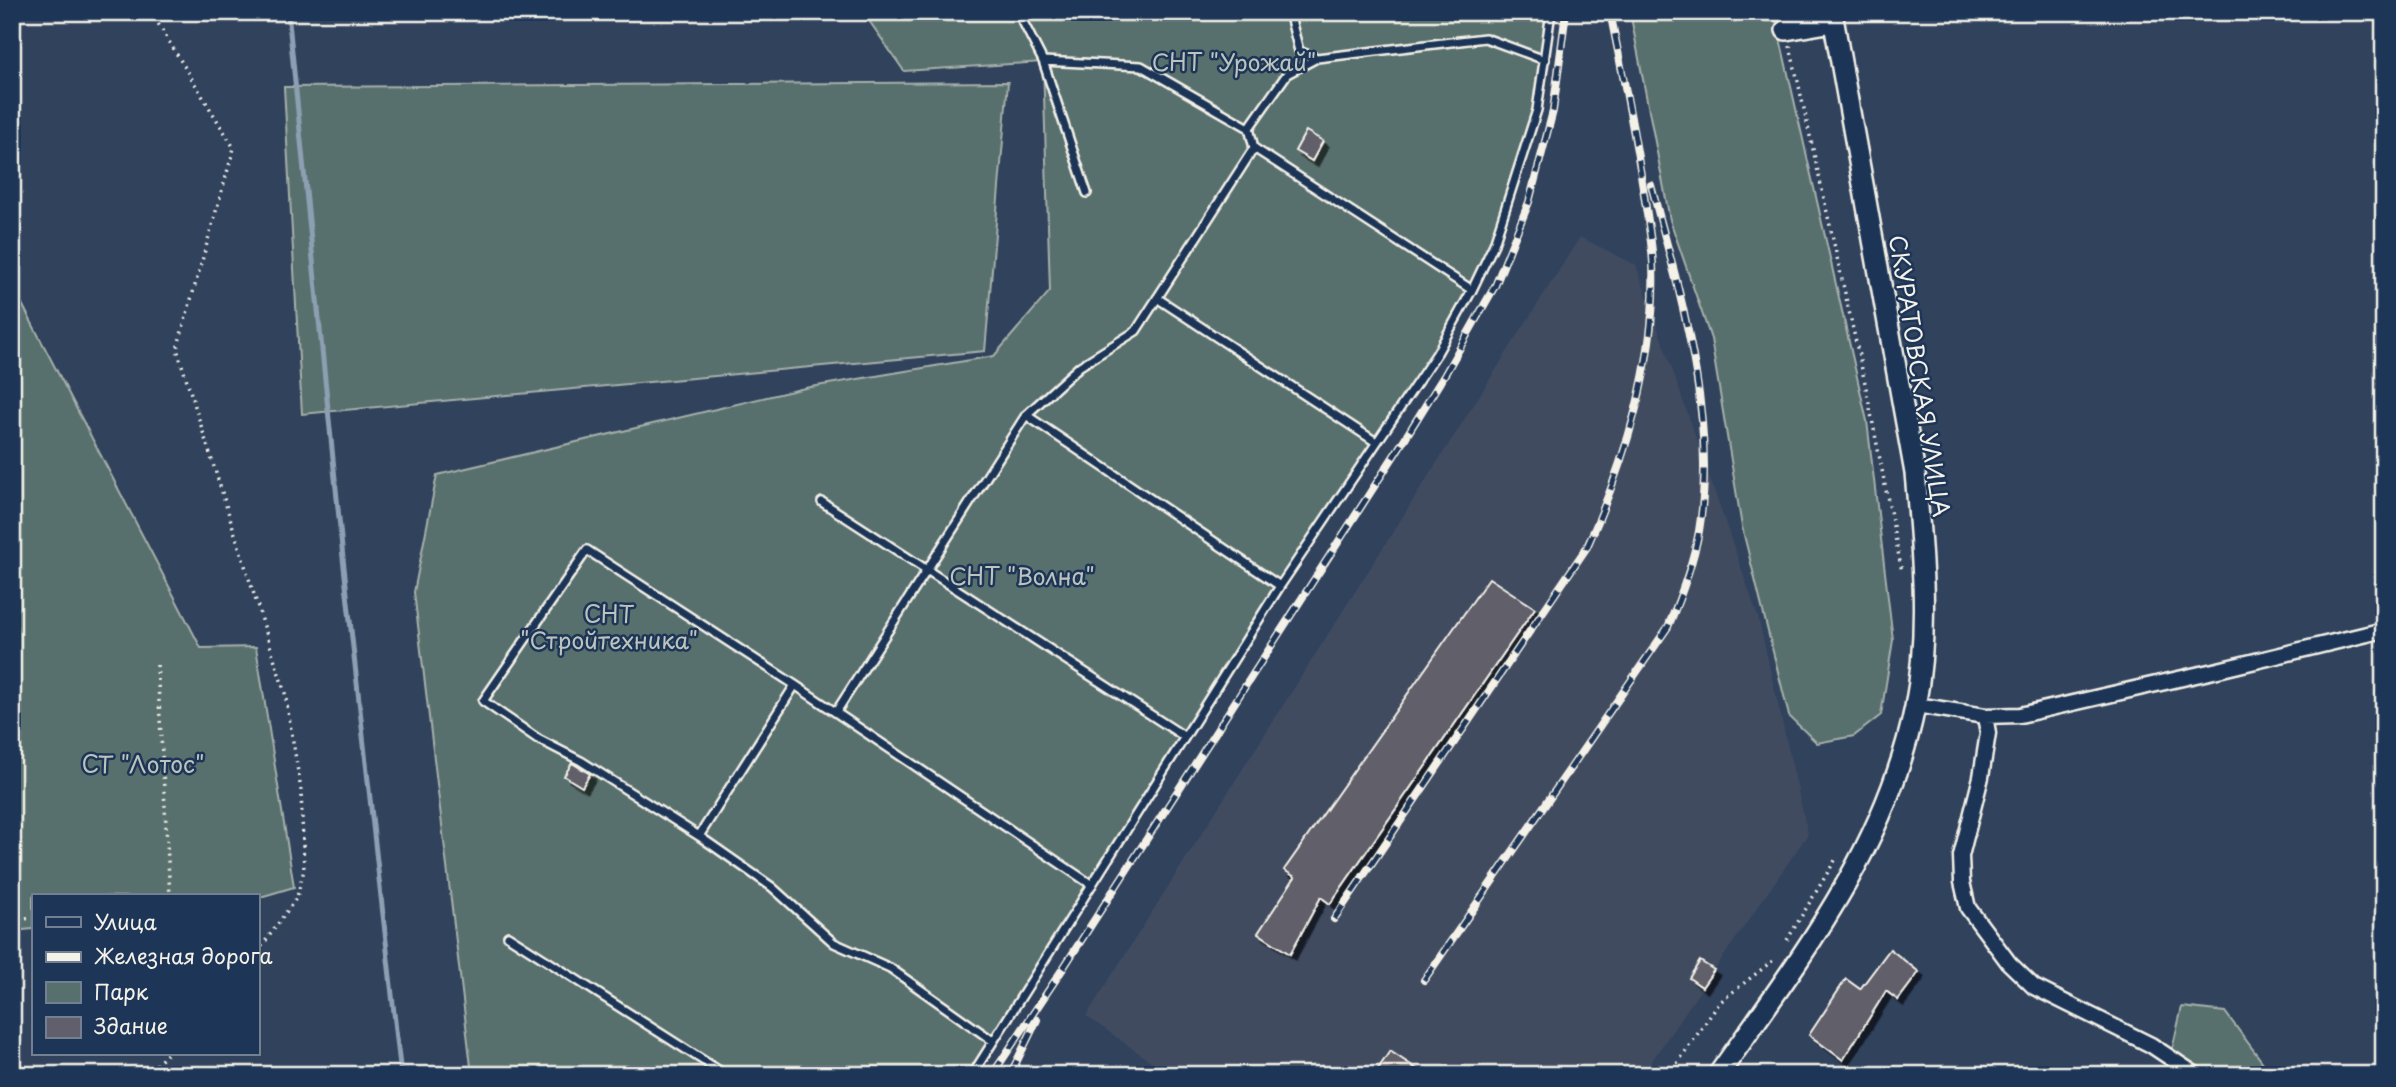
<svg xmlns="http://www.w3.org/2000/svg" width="2396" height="1087" font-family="'Playpen Sans',sans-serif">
<defs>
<filter id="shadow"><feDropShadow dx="5.5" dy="5.5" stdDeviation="0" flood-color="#0009"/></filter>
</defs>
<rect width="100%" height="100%" fill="#31425d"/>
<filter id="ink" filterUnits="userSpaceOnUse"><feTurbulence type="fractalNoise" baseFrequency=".0143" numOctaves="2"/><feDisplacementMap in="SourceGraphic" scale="14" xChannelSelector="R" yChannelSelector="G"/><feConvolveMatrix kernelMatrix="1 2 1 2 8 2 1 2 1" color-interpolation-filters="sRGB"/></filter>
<g filter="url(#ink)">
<path fill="#3f4b61" d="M1580,237l56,28 122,352 50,217 -166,241h-472l-84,-59z"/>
<path fill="#58706d" stroke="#a6b0aa" stroke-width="2" d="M863,12h688l-14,98 -43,134 -57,109 -61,89 -404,633h-500l-58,-483 23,-117 368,-87 189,-32 56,-65 -7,-229 -139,9z
M1630,12h144l93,409 26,219 -12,75 -27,21 -37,7 -28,-27 -47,-189 -31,-188 -41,-119z
M1008,82l-23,269 -683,63 -18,-327z
M12,296l7,2 182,350 55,-1 38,240 -37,11 -224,-2v33l-21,2z
M2182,1007l43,5 47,63h-106z"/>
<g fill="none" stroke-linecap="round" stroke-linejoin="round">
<path stroke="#8da0b3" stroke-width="5" d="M288,12l55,546 58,517"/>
</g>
<path fill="#605f6b" stroke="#f4f1e8" stroke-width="2" filter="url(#shadow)" d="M1306,131l17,10 -11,20 -17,-10z
M1489,578l46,30 -205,296 -9,-7 -31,57 -32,-21 37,-56 -11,-7z
M572,763l18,11 -8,13 -18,-11z
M1890,949l29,23 -21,28 -12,-9 -43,69 -34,-25 37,-56 14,10z
M1700,961l14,9 -12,17 -13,-9z
M1390,1051l36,24h-52z"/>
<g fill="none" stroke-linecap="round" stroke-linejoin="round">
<g stroke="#f4f1e8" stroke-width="12">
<path id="lane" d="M1018,12l25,49 44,132
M1289,12l10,39 18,7
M1783,12l3,17
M1043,61l98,5 108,62 38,-54 30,-16 168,-20 60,22
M1249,128l5,20 218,142
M1157,298l219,144
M1026,415l254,171
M822,502l363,235
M836,712l190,-297 54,-49 56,-35 118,-183
M699,836l96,-151
M508,936l218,139
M993,1041l-103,-73 -56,-25 -62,-56 -73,-51 -118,-75 -43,-22 -55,-38 104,-151 208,135 297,200
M972,1075l308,-489 157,-233 35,-63 22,-46 43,-134 14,-98"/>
</g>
<g stroke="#f4f1e8" stroke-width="19">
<path id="street" d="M1916,705l69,11 35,-1 198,-45 166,-40
M1985,716l3,17 -7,44 -20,79 1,26 6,26 41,55 25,24 117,58 45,30"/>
</g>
<g stroke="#f4f1e8" stroke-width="24">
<path id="secondary" d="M1786,30l47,-8
M1718,1075c81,-115 169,-228 197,-368 15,-77 7,-157 0,-234l-83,-461"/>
</g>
<path stroke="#f4f1e8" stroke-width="3.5" stroke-dasharray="2 5" stroke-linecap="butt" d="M151,12l83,136 -57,201 108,344 16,97 3,80 -7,27 -40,56
M1790,46l75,337 37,189
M157,665l13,231
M12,920l21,-2
M1787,940l50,-83
M146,1075l21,-21
M1669,1075l51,-73 56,-44"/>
<use href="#lane" stroke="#1d3557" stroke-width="7"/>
<use href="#street" stroke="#1d3557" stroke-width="14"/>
<use href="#secondary" stroke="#1d3557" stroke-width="19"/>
<g stroke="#f4f1e8" stroke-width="8">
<path id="rail" d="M1334,919l253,-372c38,-85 70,-188 66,-283 -1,-21 -5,-42 -8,-63 -9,-63 -22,-126 -35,-189
M1424,980l244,-353c13,-31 25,-63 31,-96 19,-114 -19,-237 -48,-346
M992,1075l72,-108 335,-519 46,-74 50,-88 34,-84 24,-91 13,-99
M1010,1075l27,-55"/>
</g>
<use href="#rail" stroke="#1d3557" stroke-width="5" stroke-dasharray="16" stroke-linecap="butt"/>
</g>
</g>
<g text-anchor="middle" stroke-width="5" stroke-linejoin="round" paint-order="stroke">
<g font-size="23" fill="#bdc4bd" stroke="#1d3557">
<text x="1234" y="71">СНТ "Урожай"</text>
<text x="1022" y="585">СНТ "Волна"</text>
<text x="609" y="623">СНТ<tspan x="609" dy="26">"Стройтехника"</tspan></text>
<text x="143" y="773">СТ "Лотос"</text>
</g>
<g font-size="23" fill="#f4f1e8" stroke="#1d3557">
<text transform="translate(1919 376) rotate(81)" y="8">СКУРАТОВСКАЯ УЛИЦА</text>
</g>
</g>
<rect width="2396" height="1087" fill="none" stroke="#1d3557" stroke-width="42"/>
<rect x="21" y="21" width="2354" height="1045" fill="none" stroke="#f4f1e8" stroke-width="2.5" filter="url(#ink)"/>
<rect x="32" y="894" width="228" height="161" fill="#1d3557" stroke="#738091" stroke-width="2"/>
<rect x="46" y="917" width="35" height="10" fill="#1d3557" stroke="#738091" stroke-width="2"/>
<text x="94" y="930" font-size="21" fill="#f4f1e8">Улица</text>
<rect x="46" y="952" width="35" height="10" fill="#f4f1e8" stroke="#738091" stroke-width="2"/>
<text x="94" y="964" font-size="21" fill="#f4f1e8">Железная дорога</text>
<rect x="46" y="982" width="35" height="21" fill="#58706d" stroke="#738091" stroke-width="2"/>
<text x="94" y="1000" font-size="21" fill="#f4f1e8">Парк</text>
<rect x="46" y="1017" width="35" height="21" fill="#605f6b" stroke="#738091" stroke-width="2"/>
<text x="94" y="1034" font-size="21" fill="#f4f1e8">Здание</text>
</svg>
